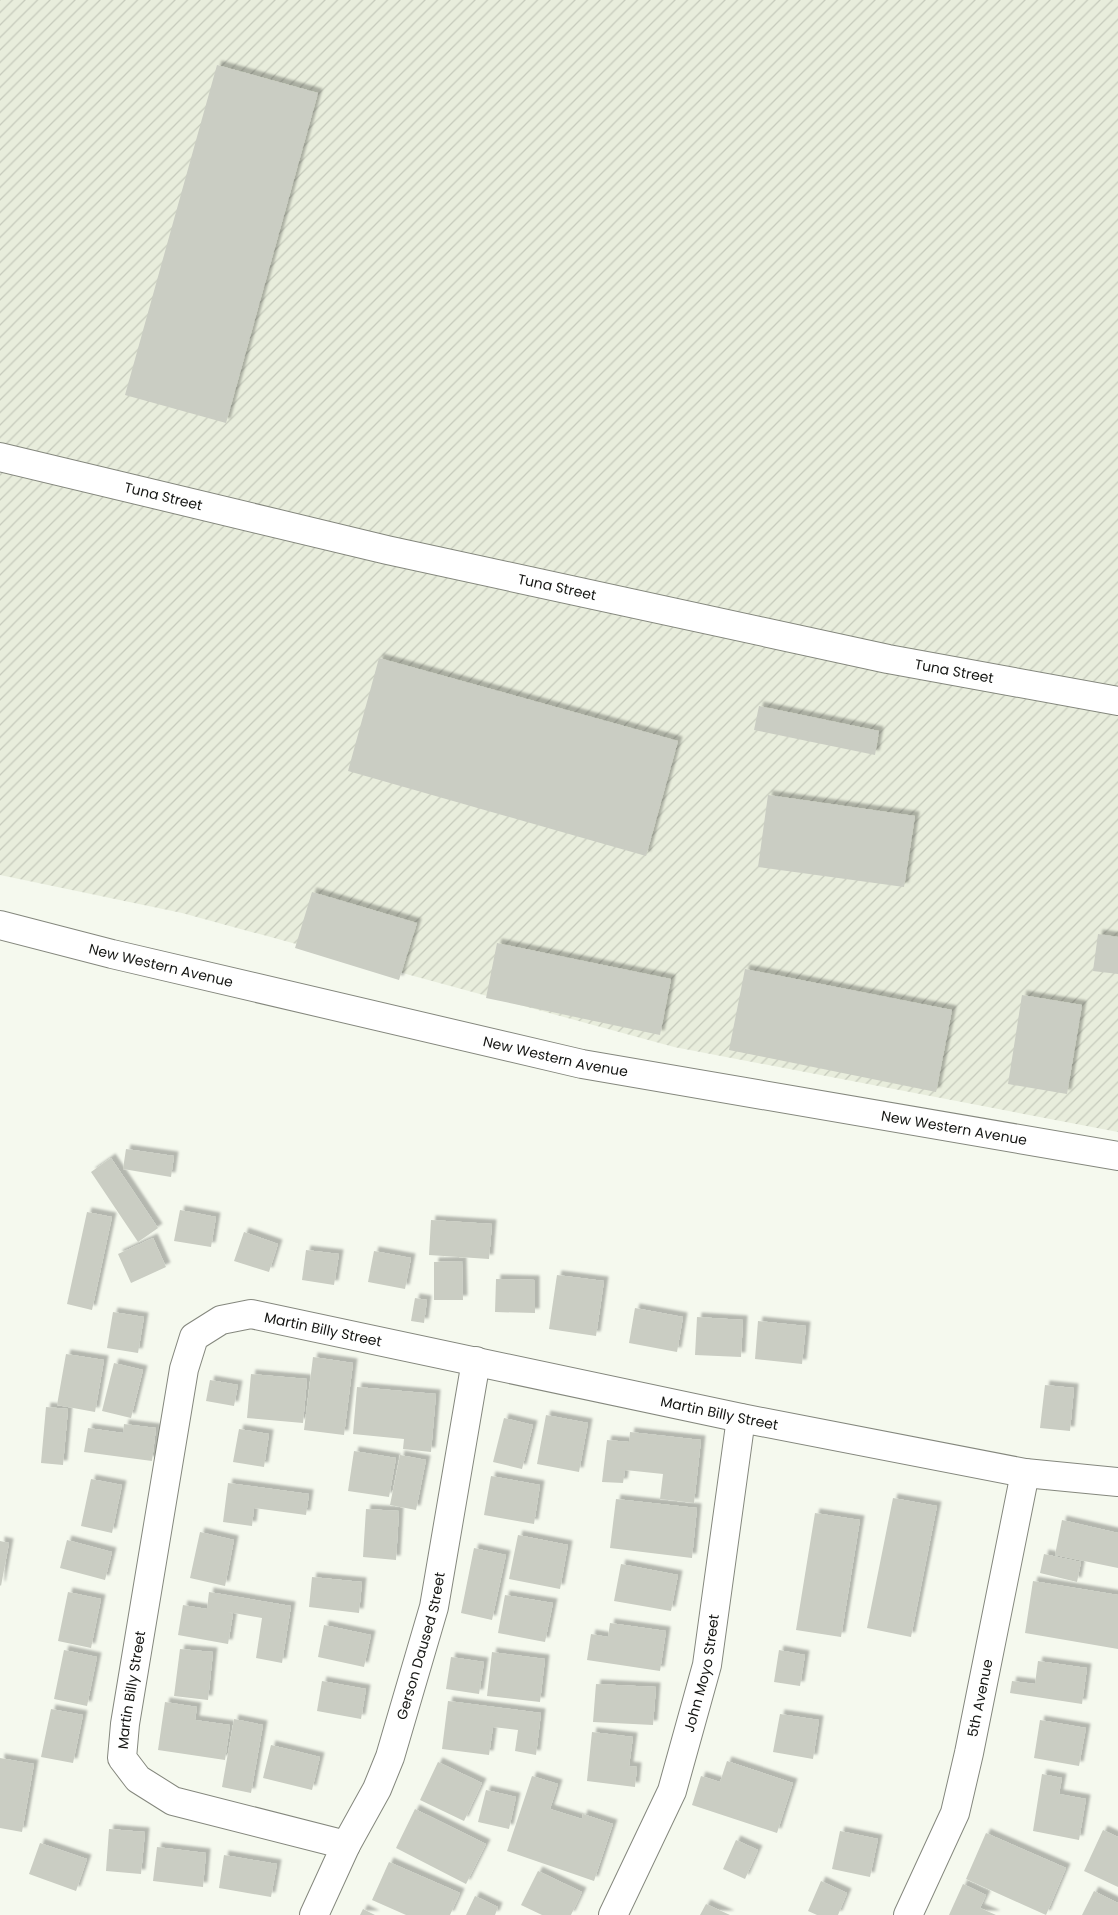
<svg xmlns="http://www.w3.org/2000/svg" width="1118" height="1915" font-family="Poppins,sans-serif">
<defs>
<pattern id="industrial-furrows" width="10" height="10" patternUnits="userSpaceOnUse" patternTransform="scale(1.25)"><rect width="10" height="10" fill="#e8eddc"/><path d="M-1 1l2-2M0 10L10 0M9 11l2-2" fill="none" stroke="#c6cabc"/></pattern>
<filter id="shadow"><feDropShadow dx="4.5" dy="-4.5" stdDeviation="1" flood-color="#0004"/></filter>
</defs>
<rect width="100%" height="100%" fill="#f5f9ee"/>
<path fill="url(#industrial-furrows)" d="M0,0h1118v1132l-444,-85 -492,-134 -182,-38z"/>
<path fill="#cacdc3" filter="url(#shadow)" d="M217,65l101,28 -92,330 -101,-28z
M379,658l299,83 -32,115 -298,-85z
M759,706l120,25 -4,24 -121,-25z
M768,795l147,21 -11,71 -146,-20z
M312,892l105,31 -18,57 -104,-32z
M1098,934l20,3v37l-25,-3z
M497,943l174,36 -11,56 -174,-37z
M745,969l207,41 -16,82 -207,-42z
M1022,995l60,10 -15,89 -59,-10z
M126,1149l48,7 -3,21 -48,-8z
M111,1158l47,70 -20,14 -47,-70z
M180,1210l36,7 -5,30 -37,-6z
M87,1212l25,5 -20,93 -25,-6z
M431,1220l61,4 -3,35 -60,-4z
M244,1232l34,12 -9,28 -35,-11z
M153,1238l13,29 -35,16 -13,-29z
M306,1250l33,4 -5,31 -32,-5z
M374,1251l37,7 -6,31 -37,-7z
M462,1261l1,39h-29v-38z
M557,1275l47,6 -8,55 -47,-7z
M496,1279l39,1v33l-40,-1z
M415,1298l12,2 -3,23 -13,-2z
M635,1308l48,9 -6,35 -48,-9z
M113,1312l31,5 -6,36 -31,-5z
M697,1317l46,3 -2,37 -46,-2z
M758,1321l48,5 -4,38 -47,-5z
M66,1354l38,6 -9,52 -38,-7z
M313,1357l40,6 -9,72 -40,-5z
M114,1363l29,7 -12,48 -29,-7z
M251,1374l56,5 -4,44 -56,-5z
M210,1380l28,5 -4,21 -28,-5z
M1045,1385l29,3 -4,43 -30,-3z
M357,1387l79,7 -5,58 -28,-3 1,-10 -51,-5z
M46,1407l22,2 -5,56 -22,-2z
M546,1415l42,8 -9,49 -42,-8z
M504,1418l29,7 -11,44 -29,-7z
M124,1424l32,4 -4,33 -68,-9 4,-24 35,5z
M239,1429l30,5 -5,33 -31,-5z
M630,1432l71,8 -7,63 -34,-4 3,-25 -38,-4 -2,13 -21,-1 5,-42 22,2z
M354,1451l42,7 -7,39 -41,-6z
M400,1455l26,5 -10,50 -26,-5z
M491,1476l49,9 -6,39 -50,-9z
M91,1479l31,6 -10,48 -31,-7z
M228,1483l81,11 -3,21 -52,-7 -2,18 -29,-4z
M893,1498l44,8 -26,131 -44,-9z
M616,1499l81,9 -5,50 -82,-10z
M366,1509l33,2 -3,49 -33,-3z
M815,1513l45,7 -19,117 -45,-7z
M1062,1520l56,13v35l-63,-13z
M200,1532l34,8 -9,46 -35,-8z
M518,1535l50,10 -8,44 -51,-10z
M67,1540l45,12 -7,28 -45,-12z
M0,1541l9,2 -8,43 -1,-1z
M474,1548l32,7 -14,65 -31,-7z
M1044,1554l37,8 -4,20 -37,-9z
M621,1564l57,11 -7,36 -57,-10z
M312,1577l50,5 -3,31 -50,-6z
M1033,1581l85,14v54l-93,-16z
M68,1592l33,7 -10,49 -33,-7z
M209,1592l82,14 -9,57 -26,-5 6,-40 -34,-6 5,2 -5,30 -50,-9 5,-30 24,4z
M505,1595l48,8 -8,39 -47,-9z
M610,1623l56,8 -6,40 -73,-11 4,-26 17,3z
M324,1625l47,10 -7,32 -46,-10z
M180,1649l33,3 -5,48 -34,-4z
M64,1650l33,7 -10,49 -33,-7z
M779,1650l26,5 -5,31 -26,-4z
M492,1652l53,7 -5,43 -53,-6z
M451,1657l33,5 -5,32 -33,-5z
M1038,1661l49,7 -5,36 -72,-11 2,-12 23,3z
M322,1681l44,8 -5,30 -44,-8z
M596,1684l60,3 -3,38 -60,-3z
M448,1701l93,12 -5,42 -21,-4 3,-21 -25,-3 -4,28 -47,-6z
M165,1702l32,5 -2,13 35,5 -5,35 -67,-10z
M51,1709l32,6 -10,48 -32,-6z
M780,1714l39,6 -6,39 -40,-7z
M234,1719l29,6 -12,68 -29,-6z
M1040,1720l46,8 -7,38 -45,-8z
M592,1732l41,5 -4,29 8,1 -2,20 -48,-6z
M271,1745l49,12 -8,33 -49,-12z
M0,1758l34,6 -12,68 -22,-4z
M727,1761l66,22 -16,50 -85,-28 9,-29 19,6z
M438,1762l44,21 -18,38 -44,-21z
M1042,1774l20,4 -3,16 27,5 -7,41 -46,-9z
M532,1776l26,8 -8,25 32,10 1,-5 30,10 -19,57 -87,-30z
M486,1790l30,7 -7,32 -31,-7z
M415,1809l71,35 -20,40 -70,-36z
M109,1829l36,3 -4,42 -35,-3z
M1103,1830l15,7v50l-34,-16z
M840,1831l38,8 -8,38 -38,-8z
M986,1833l80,35 -20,47 -80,-36z
M736,1840l22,10 -13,29 -22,-10z
M40,1843l47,16 -11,32 -47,-17z
M157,1847l49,6 -3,34 -50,-6z
M224,1855l53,9 -6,33 -52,-9z
M389,1862l71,31 -10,22h-44l-34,-15z
M538,1871l44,21 -11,23h-29l-21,-10z
M821,1881l26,12 -9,22h-21l-9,-4z
M963,1884l23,11 -6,13 16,7h-47z
M1094,1891l24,12v12h-36z
M475,1896l23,11 -3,8h-29z
M706,1904l24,11h-30z
M363,1909l12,6h-15z"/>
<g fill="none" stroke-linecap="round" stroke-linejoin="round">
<g stroke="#84877d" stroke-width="30">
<g id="street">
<path id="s1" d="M0,457l387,93 501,109 230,42"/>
<path id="s2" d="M346,1845l-173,-44 -35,-22 -16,-21 3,-34 59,-355 10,-32 27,-17 30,-6 490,104 284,55 93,9"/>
<path id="s3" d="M314,1915l32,-70 31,-56 13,-32 44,-150 42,-246"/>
<path id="s4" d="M613,1915l59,-124 35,-126 34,-247"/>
<path id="s5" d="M908,1915l47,-102 14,-60 56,-280"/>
</g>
</g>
<g stroke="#84877d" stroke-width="30">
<g id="secondary">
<path id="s6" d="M0,925l112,29 470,110 536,92"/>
</g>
</g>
<use href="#street" stroke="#fff" stroke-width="28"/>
<use href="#secondary" stroke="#fff" stroke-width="28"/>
</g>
<g text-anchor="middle" stroke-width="4.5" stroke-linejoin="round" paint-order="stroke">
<g font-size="14" fill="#151613" stroke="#fff">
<text dy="5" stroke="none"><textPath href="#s1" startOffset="168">Tuna Street</textPath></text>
<text dy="5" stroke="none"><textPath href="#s1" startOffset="572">Tuna Street</textPath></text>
<text dy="5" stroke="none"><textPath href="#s1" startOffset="978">Tuna Street</textPath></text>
<text dy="5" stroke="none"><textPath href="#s6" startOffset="166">New Western Avenue</textPath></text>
<text dy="5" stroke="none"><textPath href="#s6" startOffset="571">New Western Avenue</textPath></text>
<text dy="5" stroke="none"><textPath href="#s6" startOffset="976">New Western Avenue</textPath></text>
<text dy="5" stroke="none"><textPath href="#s2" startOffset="810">Martin Billy Street</textPath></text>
<text dy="5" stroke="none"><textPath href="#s2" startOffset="1215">Martin Billy Street</textPath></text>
<text dy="5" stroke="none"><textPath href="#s3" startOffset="291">Gerson Daused Street</textPath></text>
<text dy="5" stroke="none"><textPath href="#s4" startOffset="259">John Moyo Street</textPath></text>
<text dy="5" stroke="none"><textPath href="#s2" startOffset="315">Martin Billy Street</textPath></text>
<text dy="5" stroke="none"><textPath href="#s5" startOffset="230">5th Avenue</textPath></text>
</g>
</g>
</svg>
